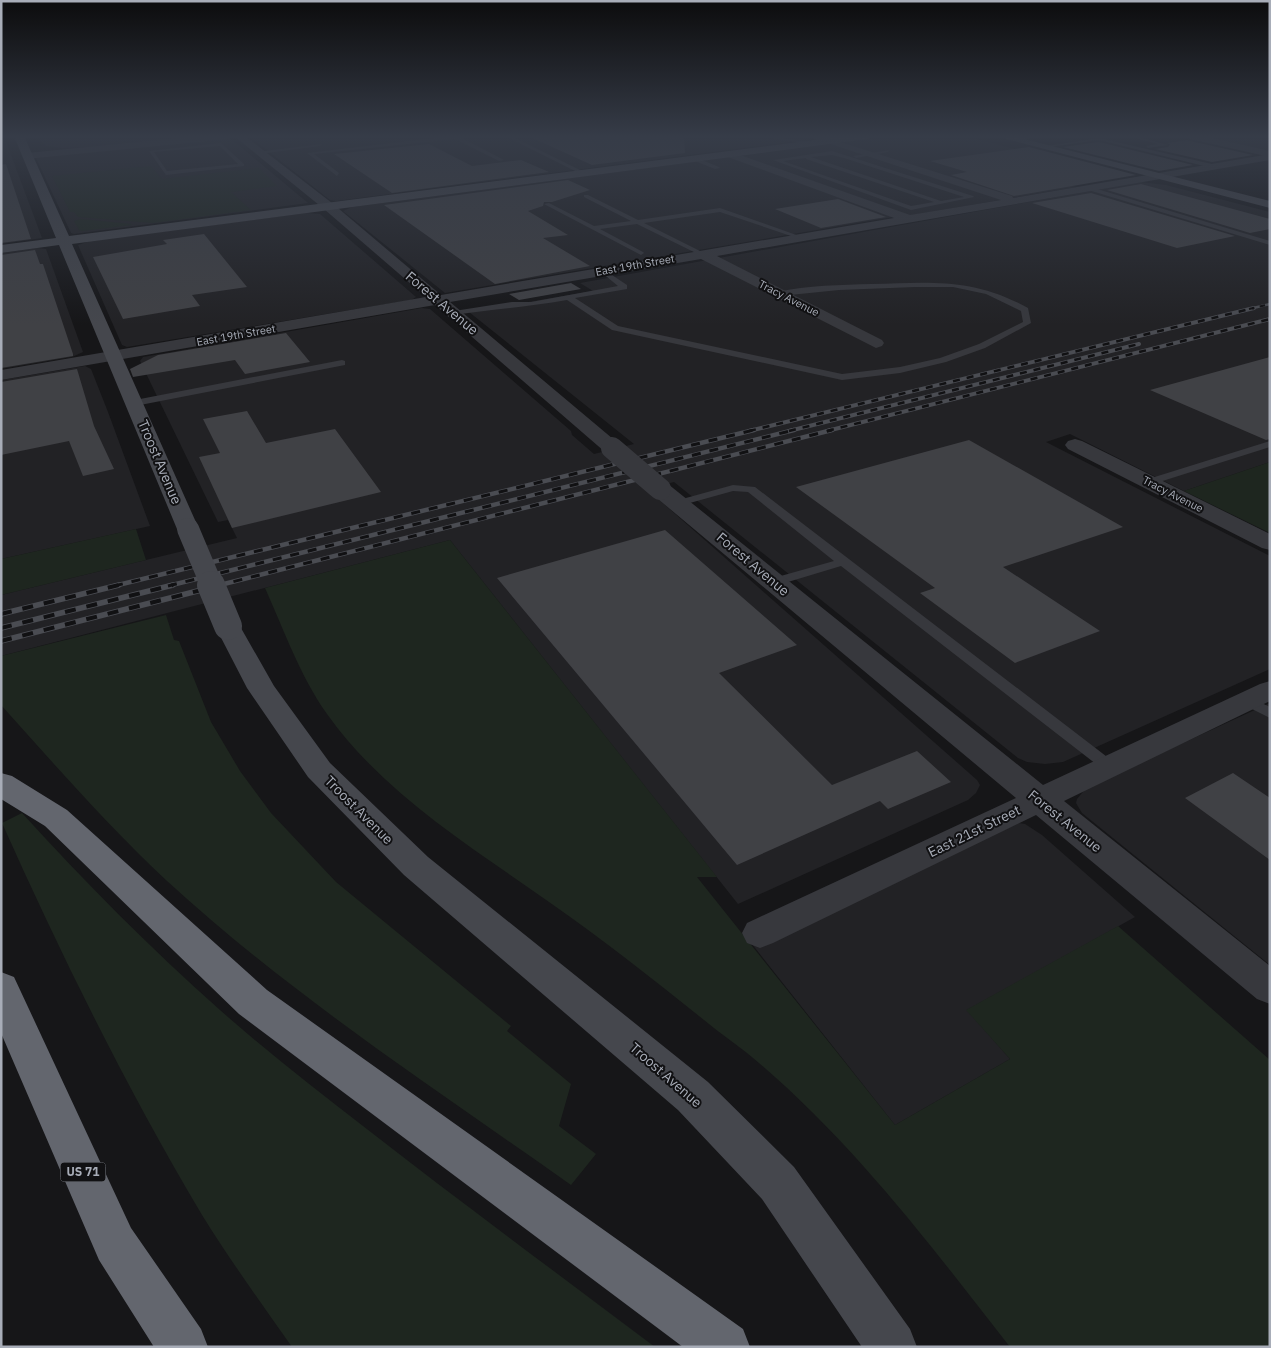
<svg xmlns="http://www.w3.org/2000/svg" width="1271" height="1348" font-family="'IBM Plex Sans',sans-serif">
<rect width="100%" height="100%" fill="#161618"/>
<path fill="#222225" d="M1,136h3l38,102 -41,6z
M36,136h167l-109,11 -32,1 -16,-2z
M249,136h555l9,3 -477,62 -6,-1z
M890,136h76l123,33 -52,7 39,11 -170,29 -165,-60z
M1199,136h71v16z
M230,138l78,65 -234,31 -3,-1 -35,-75z
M730,157l163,60 -448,76 -102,-82 9,-4z
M1140,182l26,3 104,27v250l-86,29 -114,-57 -24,8 224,114v113l-207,93 -18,2 -18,-2 -9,-4 -344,-276 -27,7 330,291 3,5 -4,8 -8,7 -230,104 -288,-364 -449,116v-61l236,-57 -9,-18 -10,2 -78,-161 3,-4 279,-49 8,1 141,122 1,4 22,19 40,-10 -165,-132 124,-21 -13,-8z
M306,213l14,1 96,83 -5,3 -284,47 -5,-2 -44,-100 12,-4z
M37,248l9,1 37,103 -11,5 -71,12v-116z
M85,366l6,3 17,43 42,114 -149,33v-179z
M1270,703v262l-188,-152 -6,-10 1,-4 10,-12z
M1019,823l6,1 17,11 93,82 -168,93 43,49 -115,66 -143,-181z"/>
<path fill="#1e261f" d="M151,166l11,13 97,-11 18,18 -46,6 20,18 -98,13 -75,-6 -4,-5h-4l-18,-36z
M81,219l50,5 1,1 -50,6 -3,-1 -5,-9z
M1270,462v71l-86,-42z
M136,529l10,31 -145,35v-36z
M450,540l267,337h-20l198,248 115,-66 -44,-49 152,-84 152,134v287h-260c-78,-100 -154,-201 -251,-284 -17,-15 -37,-28 -55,-43 -51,-41 -102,-81 -155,-118 -79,-56 -165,-108 -222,-188 -27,-38 -43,-84 -62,-126z
M166,615l8,25 5,1 32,81 29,49 31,42 65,69 175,144 -4,5 64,53 -12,42 37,28 -25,31c-137,-97 -280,-190 -404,-304 -59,-55 -112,-116 -166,-176v-49z
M22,813c63,69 128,135 198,197 46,41 94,78 143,116 96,75 194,147 292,221h-363c-31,-44 -62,-87 -90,-132 -75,-126 -140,-258 -200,-392z"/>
<path fill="#404145" d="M528,136h156l1,17 -93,12z
M1187,140l3,1 63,14 -41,7 -57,-13 13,-2 2,-3 -3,-1z
M1099,142l94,23 -34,6 -96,-24z
M429,144l43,22 49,-6 28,12 -157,21 -58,-39z
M1029,147l107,28 -122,21 -63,-21 16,-3 -37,-11z
M6,164l25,75 -30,4v-78z
M568,180l22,10 -38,12h-8l-1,4 -15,5 40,24 -25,3 47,28 -95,18 -111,-79z
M1141,184l129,35v10l-20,4 -143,-43z
M1091,193l144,43 -58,12 -145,-45z
M838,199l48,18 -65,11 -46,-19z
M204,234l43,53 -55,8 8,11 -77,13 -30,-62 74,-13 -4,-4z
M35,250l5,14h3l30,90v2l-72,12v-113z
M571,283l10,6 -62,11 -10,-6z
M286,333l24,29 -65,12 -10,-14 -102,17 -3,-8 28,-14z
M1270,357v82l-4,1 -116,-50z
M77,369l17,57 20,43 -31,7 -14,-35 -68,14v-73z
M247,411l19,32 69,-14 46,63 -149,36 -33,-71 21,-4 -17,-34z
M969,440l154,87 -120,40 97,64 -85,32 -95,-70 15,-5 -139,-101z
M665,530l132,115 -78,28 113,112 85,-34 34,31 -63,27 -8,-8 -143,64 -240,-287z
M1233,773l37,25v62l-85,-62z"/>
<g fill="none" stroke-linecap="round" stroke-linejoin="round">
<path fill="#37383d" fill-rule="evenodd" d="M451,136h7l46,24 -5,1 -44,-22 -141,15 25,19 -2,3 -30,-23z
M505,136h6l75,37 -5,1z
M756,136h14l43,7 -2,1z
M1032,136h13l-30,5 -2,-1z
M1127,136h8l33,9 -20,3 -2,-2 12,-2z
M1099,138l117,27 3,2 -3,2 -117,-29 -57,8 -2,-1z
M221,143l23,21v2l-78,9 -17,-24zM220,146l18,18 -71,7 -13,-19z
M322,144l-2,2 -61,8 -3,-2z
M890,150l-2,2 -32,6 -3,-2z
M832,151l141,45 1,1 -63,13 -138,-50zM832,155l12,3 120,39 -23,4 -130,-44zM806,158v1l128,43 -23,4 -128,-45z
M692,156l27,11 1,1 -5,1 -25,-10z
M1087,186l183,55v4l-185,-56z
M584,195h4l50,25 82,-12 82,29 -5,1 -77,-26 -76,11 60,30 1,1 -3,2 -65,-32 -37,5 43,23 1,1 -3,2 -97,-51 5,-1 45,23 37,-5 -47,-24z
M603,269l24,16v4l-52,9 43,28 224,48 58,-7 40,-9 39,-14 44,-22 -2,-11 -35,-17 -33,-7h-38l-76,3 -59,6 -4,-2 1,-2c31,-7 64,-7 95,-8 60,-2 102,-6 156,24l3,15 -46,25 -39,14 -46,11 -58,7 -230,-50 -45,-30c-38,7 -75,9 -113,15l-4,-2 4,-2 58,-9h19l87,-16 -17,-14v-2z
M342,360l3,1v4l-210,41 -5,-3 5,-3z
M1270,441v6l-117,37h-8l-1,-2 1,-2z
M733,485l22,2 360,276 3,4 -3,4 -5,1 -5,-1 -264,-205 -63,19h-8l-2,-3 2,-3 64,-18 -86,-69 -15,-1 -54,15 -5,-3 1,-2z
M1247,696l23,11v11l-28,-14 -2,-3 2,-3z"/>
<path fill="#37383d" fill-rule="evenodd" d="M198,136h35l-5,3 -201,20 -5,-3 5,-3z
M234,136h11l87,67 109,92 453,-77 -169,-62v-4l4,-1 181,64 91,-15 -195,-64h15l191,60 1,2 257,-44v6l-553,96 165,84 2,3 -2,3 -6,2 -175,-89 -251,43 169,142 3,4 -3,4 -7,2 -7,-2 -170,-147 -434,75v-10l425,-73 -102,-88z
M1075,439l7,2 188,93v16l-8,-2 -194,-99 -3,-4 3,-4z
M660,483l8,1 375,301 217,-101 10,-3v20l-206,100 206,165v38l-13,-5 -221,-184 -263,128 -13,5 -13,-5 -5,-10 5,-10 269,-125 -364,-304 -3,-5 3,-5z"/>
<path fill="#37383d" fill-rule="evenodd" d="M1185,136h18l67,15v6l-80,-18z"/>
<path fill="#45474d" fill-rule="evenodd" d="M14,136h10l45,100 776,-100h28l-5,3 -796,105 127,285 -3,5 -8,2 -8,-2 -3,-5 -118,-284 -58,8v-8l55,-7z
M995,136h17l258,65v7z
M228,618l9,3 37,65 56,77 98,94 280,225 86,85 116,162 7,18h-55l-100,-148 -84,-89 -274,-235 -96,-98 -61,-89 -32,-62 4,-5z"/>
<path fill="#63666e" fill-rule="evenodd" d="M1,773l11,3 55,34 200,180 476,339 7,18h-67l-444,-333 -194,-188 -44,-27z
M1,972l13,5 117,251 70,101 7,18h-54l-55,-87 -98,-227z"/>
<g stroke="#4a4c52" stroke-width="2.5">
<path id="rail-far3" d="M1249,309l21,-5"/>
</g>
<g stroke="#4a4c52" stroke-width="4">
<path id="rail-far2" d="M749,431l505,-123
M789,431l350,-87
M827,431l443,-112"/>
</g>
<g stroke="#4a4c52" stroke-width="4.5">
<path id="rail-far1" d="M114,586l640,-156
M168,586l626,-156
M216,586l616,-156"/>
</g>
<g stroke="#4a4c52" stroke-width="5.5">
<path id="rail" d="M1,614l118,-29
M1,628l172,-43
M1,641l220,-56"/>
</g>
<use href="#rail-far3" stroke="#111113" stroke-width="2" stroke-dasharray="5.5" stroke-linecap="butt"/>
<use href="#rail-far2" stroke="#111113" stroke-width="2.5" stroke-dasharray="7" stroke-linecap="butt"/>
<use href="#rail-far1" stroke="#111113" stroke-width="3" stroke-dasharray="9" stroke-linecap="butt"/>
<use href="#rail" stroke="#111113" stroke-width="4" stroke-dasharray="11" stroke-linecap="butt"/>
<path stroke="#37383d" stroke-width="22" d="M612,448l48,41"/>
<path stroke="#45474d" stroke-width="22" d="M188,529l24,57"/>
<path stroke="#45474d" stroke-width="28" d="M211,585l17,41"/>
</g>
<linearGradient id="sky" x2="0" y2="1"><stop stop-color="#0c0c0d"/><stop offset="0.42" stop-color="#363c48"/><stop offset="1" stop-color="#363c48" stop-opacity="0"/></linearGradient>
<rect width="1271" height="325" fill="url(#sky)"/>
<g text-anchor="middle" stroke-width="4" stroke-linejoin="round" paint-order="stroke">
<g font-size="11" fill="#a8adb8" stroke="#111113">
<text transform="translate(635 265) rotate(-10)" y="4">East 19th Street</text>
<text transform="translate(789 298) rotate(27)" y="4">Tracy Avenue</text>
<text transform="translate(236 335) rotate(-10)" y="4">East 19th Street</text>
<text transform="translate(1173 494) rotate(27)" y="4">Tracy Avenue</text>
</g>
<rect fill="#111113" stroke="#7b7e86" stroke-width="1" x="60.5" y="1162.5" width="45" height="19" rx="4"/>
<g font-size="12" font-weight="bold" fill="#a8adb8">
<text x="83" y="1176">US 71</text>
</g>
<g font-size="14" fill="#a8adb8" stroke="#111113">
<text transform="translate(442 303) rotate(40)" y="5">Forest Avenue</text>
<text transform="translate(160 462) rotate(67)" y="5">Troost Avenue</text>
<text transform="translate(753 564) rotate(40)" y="5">Forest Avenue</text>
<text transform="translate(359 810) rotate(45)" y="5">Troost Avenue</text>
<text transform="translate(1065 821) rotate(39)" y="5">Forest Avenue</text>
<text transform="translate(974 831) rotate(-26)" y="5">East 21st Street</text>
<text transform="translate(666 1075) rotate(41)" y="5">Troost Avenue</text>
</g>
</g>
<rect width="1271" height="1348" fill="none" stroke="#a8adb8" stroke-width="5"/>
</svg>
